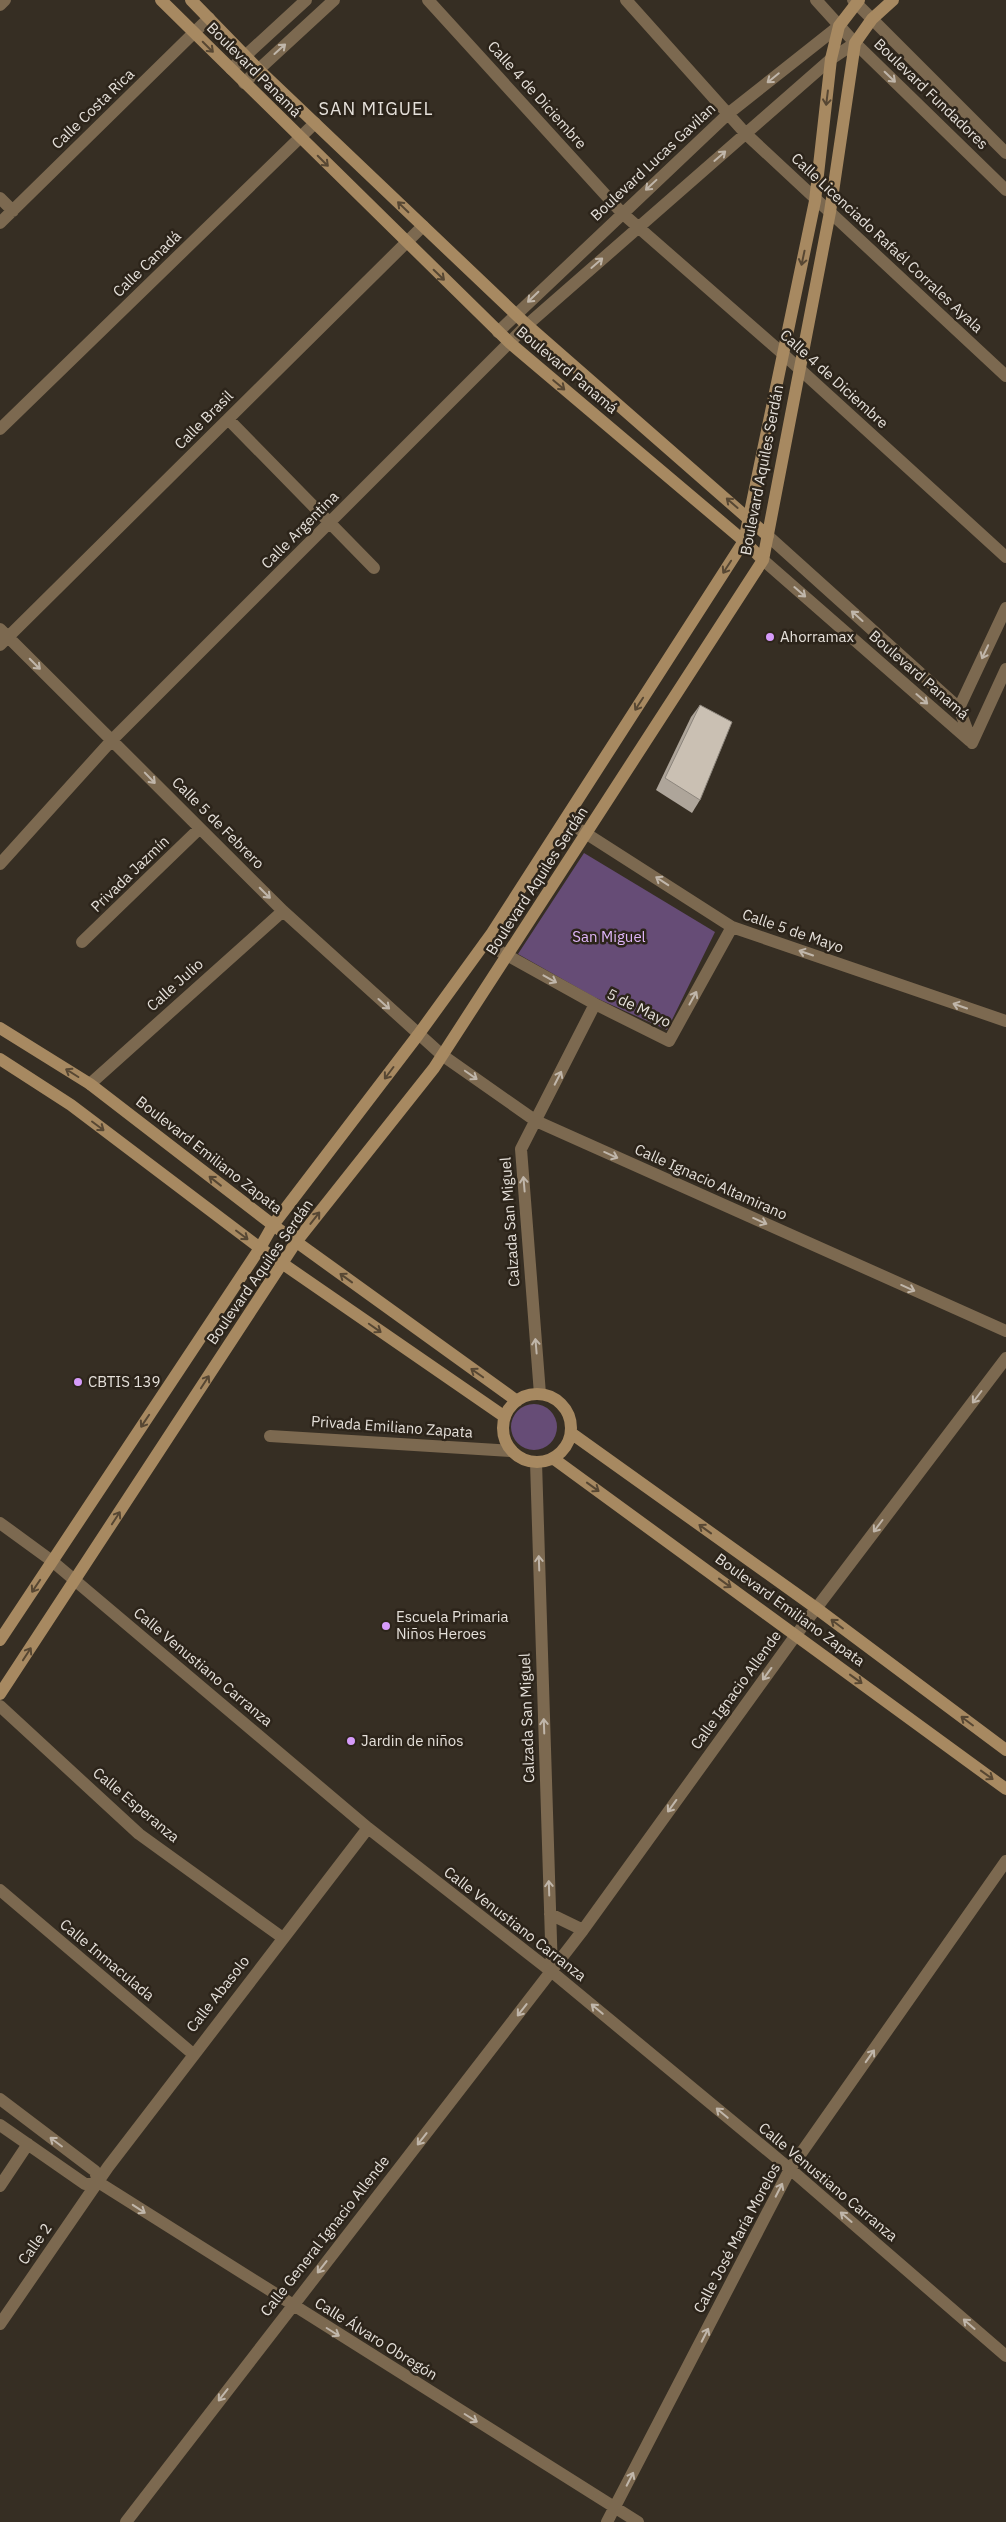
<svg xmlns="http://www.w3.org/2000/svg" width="1006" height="2522" font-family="'IBM Plex Sans',sans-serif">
<rect width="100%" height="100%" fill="#362e23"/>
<path fill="#664c76" d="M584,853l131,79 -48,98 -73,-33 -76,-43z
M511 1427a23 23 0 1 1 46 0a23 23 0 1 1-46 0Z"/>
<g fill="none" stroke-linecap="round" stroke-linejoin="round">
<path stroke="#7c6950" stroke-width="12" d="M428,0l194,213 160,140 224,204
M626,0l120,134 260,242
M816,0l39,43 151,147
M853,0l153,153
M0,5l5,-5
M231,69l75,-69
M244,83l90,-83
M0,198l13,13
M0,223l209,-205
M498,332l231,-219 110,-87
M228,419l146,149
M0,429l315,-306
M768,536l191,172 13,35
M763,560l207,181
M0,629l283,282 159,144 94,66 470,210
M0,645l423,-419
M959,708l47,-100
M972,743l34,-74
M565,820l167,107 274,94
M0,864l112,-124 415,-415 304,-266 24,-16
M82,942l117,-113
M485,943l110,61 74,37 63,-114
M90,1084l193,-173
M540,1394l-19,-245 74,-145
M270,1436l242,15
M536,1462l16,510
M0,1523l52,38 316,267 184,144 238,197 216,187
M0,1706l139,128 144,104
M0,1890l193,164
M550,1914l33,16
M0,2099l95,72 3,11
M0,2125l85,59 13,-2 540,340
M0,2186l28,-42
M0,2324l108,-157 260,-339
M126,2522l457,-592 213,-295 210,-277
M607,2522l183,-353 216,-308"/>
<path stroke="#a78961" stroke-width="12" d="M161,0l349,343 234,198 19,19
M191,0l67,69 269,256 241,211
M0,1028l90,56 183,141 244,176
M0,1059l71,46 189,143 245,169
M503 1428a34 34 0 1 1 68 0a34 34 0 1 1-68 0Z
M571,1433l245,175 190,142
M554,1459l452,330
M0,1640l260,-392 13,-23 145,-190 74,-102 252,-392 71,-340 16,-142 8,-33 20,-26
M0,1694l296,-452 138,-174 329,-508 67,-348 25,-169 17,-24 21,-19"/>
</g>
<path fill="#aea59a" d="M700,705v95l-8,13 -36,-23 35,-73z"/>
<path fill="#cac0b3" stroke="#8d867d" d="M700,705l32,17 -32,78 -35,-22z"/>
<defs><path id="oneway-shaft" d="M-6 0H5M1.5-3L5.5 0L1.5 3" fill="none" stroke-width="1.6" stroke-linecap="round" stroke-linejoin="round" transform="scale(1.25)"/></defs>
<g stroke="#574733">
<use href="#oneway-shaft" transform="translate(208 47) rotate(45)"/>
<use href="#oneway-shaft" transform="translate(827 98) rotate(97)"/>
<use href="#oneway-shaft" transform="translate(323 161) rotate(45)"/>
<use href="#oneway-shaft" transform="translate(403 207) rotate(-136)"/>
<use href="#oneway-shaft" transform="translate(803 258) rotate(102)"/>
<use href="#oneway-shaft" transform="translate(439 275) rotate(44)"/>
<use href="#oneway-shaft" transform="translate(559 385) rotate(40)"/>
<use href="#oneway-shaft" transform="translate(732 503) rotate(-139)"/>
<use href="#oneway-shaft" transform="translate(727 567) rotate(123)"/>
<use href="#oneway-shaft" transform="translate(639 704) rotate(123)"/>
<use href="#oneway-shaft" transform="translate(72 1073) rotate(-148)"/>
<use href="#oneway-shaft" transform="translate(389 1073) rotate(127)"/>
<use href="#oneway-shaft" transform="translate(98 1126) rotate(37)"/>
<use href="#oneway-shaft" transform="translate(215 1181) rotate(-142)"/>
<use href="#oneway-shaft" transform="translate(315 1218) rotate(-52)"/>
<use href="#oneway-shaft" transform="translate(242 1235) rotate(37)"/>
<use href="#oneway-shaft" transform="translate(346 1278) rotate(-144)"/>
<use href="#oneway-shaft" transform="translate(375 1328) rotate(35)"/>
<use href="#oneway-shaft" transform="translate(477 1373) rotate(-145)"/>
<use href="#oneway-shaft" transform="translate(205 1382) rotate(-57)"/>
<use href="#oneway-shaft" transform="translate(145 1421) rotate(124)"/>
<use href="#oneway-shaft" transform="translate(593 1487) rotate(36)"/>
<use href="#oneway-shaft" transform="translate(116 1518) rotate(-57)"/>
<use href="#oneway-shaft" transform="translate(705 1529) rotate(-144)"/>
<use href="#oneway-shaft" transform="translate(725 1583) rotate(36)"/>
<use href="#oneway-shaft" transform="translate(36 1586) rotate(124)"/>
<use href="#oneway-shaft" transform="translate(837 1624) rotate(-143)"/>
<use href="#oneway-shaft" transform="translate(27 1654) rotate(-57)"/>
<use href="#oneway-shaft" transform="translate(856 1679) rotate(36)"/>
<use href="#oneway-shaft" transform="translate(967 1721) rotate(-143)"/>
<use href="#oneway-shaft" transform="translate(987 1775) rotate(36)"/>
</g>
<g stroke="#c0b6aa">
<use href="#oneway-shaft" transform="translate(280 49) rotate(-42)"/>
<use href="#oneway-shaft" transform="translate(890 77) rotate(44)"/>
<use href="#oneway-shaft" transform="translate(773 78) rotate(141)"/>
<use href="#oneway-shaft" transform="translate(720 156) rotate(-41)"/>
<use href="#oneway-shaft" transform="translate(651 185) rotate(137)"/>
<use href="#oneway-shaft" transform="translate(597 263) rotate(-41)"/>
<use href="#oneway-shaft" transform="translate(533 297) rotate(136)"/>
<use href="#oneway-shaft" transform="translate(800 592) rotate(41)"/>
<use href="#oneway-shaft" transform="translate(857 616) rotate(-138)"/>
<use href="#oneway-shaft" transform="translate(985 652) rotate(115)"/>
<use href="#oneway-shaft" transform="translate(35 664) rotate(45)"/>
<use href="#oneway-shaft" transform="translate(922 699) rotate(41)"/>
<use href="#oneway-shaft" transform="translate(150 778) rotate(46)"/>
<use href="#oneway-shaft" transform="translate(662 881) rotate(-147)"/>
<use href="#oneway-shaft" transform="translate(265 893) rotate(45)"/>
<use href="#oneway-shaft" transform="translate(806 953) rotate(-161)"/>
<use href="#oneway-shaft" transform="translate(550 979) rotate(29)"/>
<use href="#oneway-shaft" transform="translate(693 998) rotate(-61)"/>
<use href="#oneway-shaft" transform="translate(384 1004) rotate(42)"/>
<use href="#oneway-shaft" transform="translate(960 1006) rotate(-161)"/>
<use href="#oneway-shaft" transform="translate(471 1075) rotate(35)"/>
<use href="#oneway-shaft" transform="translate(558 1078) rotate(-63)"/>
<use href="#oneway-shaft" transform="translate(611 1155) rotate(24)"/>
<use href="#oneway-shaft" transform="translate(524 1184) rotate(-95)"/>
<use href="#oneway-shaft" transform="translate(760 1221) rotate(24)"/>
<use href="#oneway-shaft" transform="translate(908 1288) rotate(24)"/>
<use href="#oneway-shaft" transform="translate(536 1346) rotate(-95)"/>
<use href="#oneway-shaft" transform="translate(977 1397) rotate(127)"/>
<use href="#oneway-shaft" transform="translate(878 1526) rotate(127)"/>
<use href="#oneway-shaft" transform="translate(539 1563) rotate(-92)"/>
<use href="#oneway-shaft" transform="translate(767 1674) rotate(126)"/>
<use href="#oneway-shaft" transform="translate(544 1726) rotate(-92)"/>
<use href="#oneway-shaft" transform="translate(672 1806) rotate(126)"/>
<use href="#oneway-shaft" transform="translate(549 1888) rotate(-92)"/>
<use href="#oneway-shaft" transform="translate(597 2009) rotate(-140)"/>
<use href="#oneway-shaft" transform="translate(522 2010) rotate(128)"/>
<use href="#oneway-shaft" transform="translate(870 2056) rotate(-55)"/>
<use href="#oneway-shaft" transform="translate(722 2113) rotate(-140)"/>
<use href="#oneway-shaft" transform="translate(422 2139) rotate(128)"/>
<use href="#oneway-shaft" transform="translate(56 2142) rotate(-143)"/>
<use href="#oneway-shaft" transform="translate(779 2190) rotate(-63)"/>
<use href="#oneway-shaft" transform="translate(139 2209) rotate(33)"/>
<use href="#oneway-shaft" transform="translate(846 2217) rotate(-139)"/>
<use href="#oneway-shaft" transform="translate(322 2267) rotate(128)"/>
<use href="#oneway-shaft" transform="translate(969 2324) rotate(-139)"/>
<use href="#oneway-shaft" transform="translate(333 2332) rotate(32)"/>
<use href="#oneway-shaft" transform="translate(705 2335) rotate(-63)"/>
<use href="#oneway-shaft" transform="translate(223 2395) rotate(128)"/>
<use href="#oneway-shaft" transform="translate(471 2418) rotate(32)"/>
<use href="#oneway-shaft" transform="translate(630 2479) rotate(-63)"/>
</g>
<g fill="#d69bfa" stroke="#2c241a" stroke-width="2">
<circle cx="770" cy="637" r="5"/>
<circle cx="78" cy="1382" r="5"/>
<circle cx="386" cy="1626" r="5"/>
<circle cx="351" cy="1741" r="5"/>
</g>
<g text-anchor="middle" stroke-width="5" stroke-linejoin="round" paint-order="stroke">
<g font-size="15" fill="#e5e0da" stroke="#2c241a">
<text transform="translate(254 70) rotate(45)" y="5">Boulevard Panamá</text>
<text transform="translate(931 94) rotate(44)" y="5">Boulevard Fundadores</text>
<text transform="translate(537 95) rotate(48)" y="5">Calle 4 de Diciembre</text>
<text transform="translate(93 109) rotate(-44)" y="5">Calle Costa Rica</text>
<text transform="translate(653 162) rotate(-43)" y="5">Boulevard Lucas Gavilan</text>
<text transform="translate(887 243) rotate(43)" y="5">Calle Licenciado Rafaél Corrales Ayala</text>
<text transform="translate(147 264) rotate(-44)" y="5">Calle Canadá</text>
<text transform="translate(567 370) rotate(40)" y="5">Boulevard Panamá</text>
<text transform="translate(834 379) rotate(42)" y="5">Calle 4 de Diciembre</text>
<text transform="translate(204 420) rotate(-45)" y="5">Calle Brasil</text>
<text transform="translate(762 470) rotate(-79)" y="5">Boulevard Aquiles Serdán</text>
<text transform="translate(300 530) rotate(-45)" y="5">Calle Argentina</text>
<text transform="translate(919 675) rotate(41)" y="5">Boulevard Panamá</text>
<text transform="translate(218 823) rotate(45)" y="5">Calle 5 de Febrero</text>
<text transform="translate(130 874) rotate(-44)" y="5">Privada Jazmín</text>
<text transform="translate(537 881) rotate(-57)" y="5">Boulevard Aquiles Serdán</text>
<text transform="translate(793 931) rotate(19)" y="5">Calle 5 de Mayo</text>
<text transform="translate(175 985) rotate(-42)" y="5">Calle Julio</text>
<text transform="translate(639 1008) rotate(26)" y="5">5 de Mayo</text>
<text transform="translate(209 1155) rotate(38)" y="5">Boulevard Emiliano Zapata</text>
<text transform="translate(711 1182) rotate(24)" y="5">Calle Ignacio Altamirano</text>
<text transform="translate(510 1222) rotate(-94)" y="5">Calzada San Miguel</text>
<text transform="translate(260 1272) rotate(-55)" y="5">Boulevard Aquiles Serdán</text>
<text transform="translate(392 1427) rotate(4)" y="5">Privada Emiliano Zapata</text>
<text transform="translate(790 1610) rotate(36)" y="5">Boulevard Emiliano Zapata</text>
<text transform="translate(203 1667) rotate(40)" y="5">Calle Venustiano Carranza</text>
<text transform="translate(736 1690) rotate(-54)" y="5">Calle Ignacio Allende</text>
<text transform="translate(527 1718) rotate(-92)" y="5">Calzada San Miguel</text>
<text transform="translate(136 1805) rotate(40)" y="5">Calle Esperanza</text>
<text transform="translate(515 1924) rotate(38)" y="5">Calle Venustiano Carranza</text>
<text transform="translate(107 1960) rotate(40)" y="5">Calle Inmaculada</text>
<text transform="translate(218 1994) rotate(-52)" y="5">Calle Abasolo</text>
<text transform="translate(828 2182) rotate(40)" y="5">Calle Venustiano Carranza</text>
<text transform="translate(325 2236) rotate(-52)" y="5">Calle General Ignacio Allende</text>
<text transform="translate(737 2238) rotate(-62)" y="5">Calle José María Morelos</text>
<text transform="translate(35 2244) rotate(-55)" y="5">Calle 2</text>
<text transform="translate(376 2339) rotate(32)" y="5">Calle Álvaro Obregón</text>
</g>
<g font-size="15" fill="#e5e0da" stroke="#2c241a" text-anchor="start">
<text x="780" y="642">Ahorramax</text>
<text x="88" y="1387">CBTIS 139</text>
<text x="396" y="1622">Escuela Primaria<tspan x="396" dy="17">Niños Heroes</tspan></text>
<text x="361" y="1746">Jardin de niños</text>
</g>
<g font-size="15" fill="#e0b7fa" stroke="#2c241a">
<text x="609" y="942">San Miguel</text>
</g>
<g font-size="18" letter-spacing="1" fill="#e5e0da" stroke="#2c241a">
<text x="376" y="115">SAN MIGUEL</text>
</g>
</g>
</svg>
